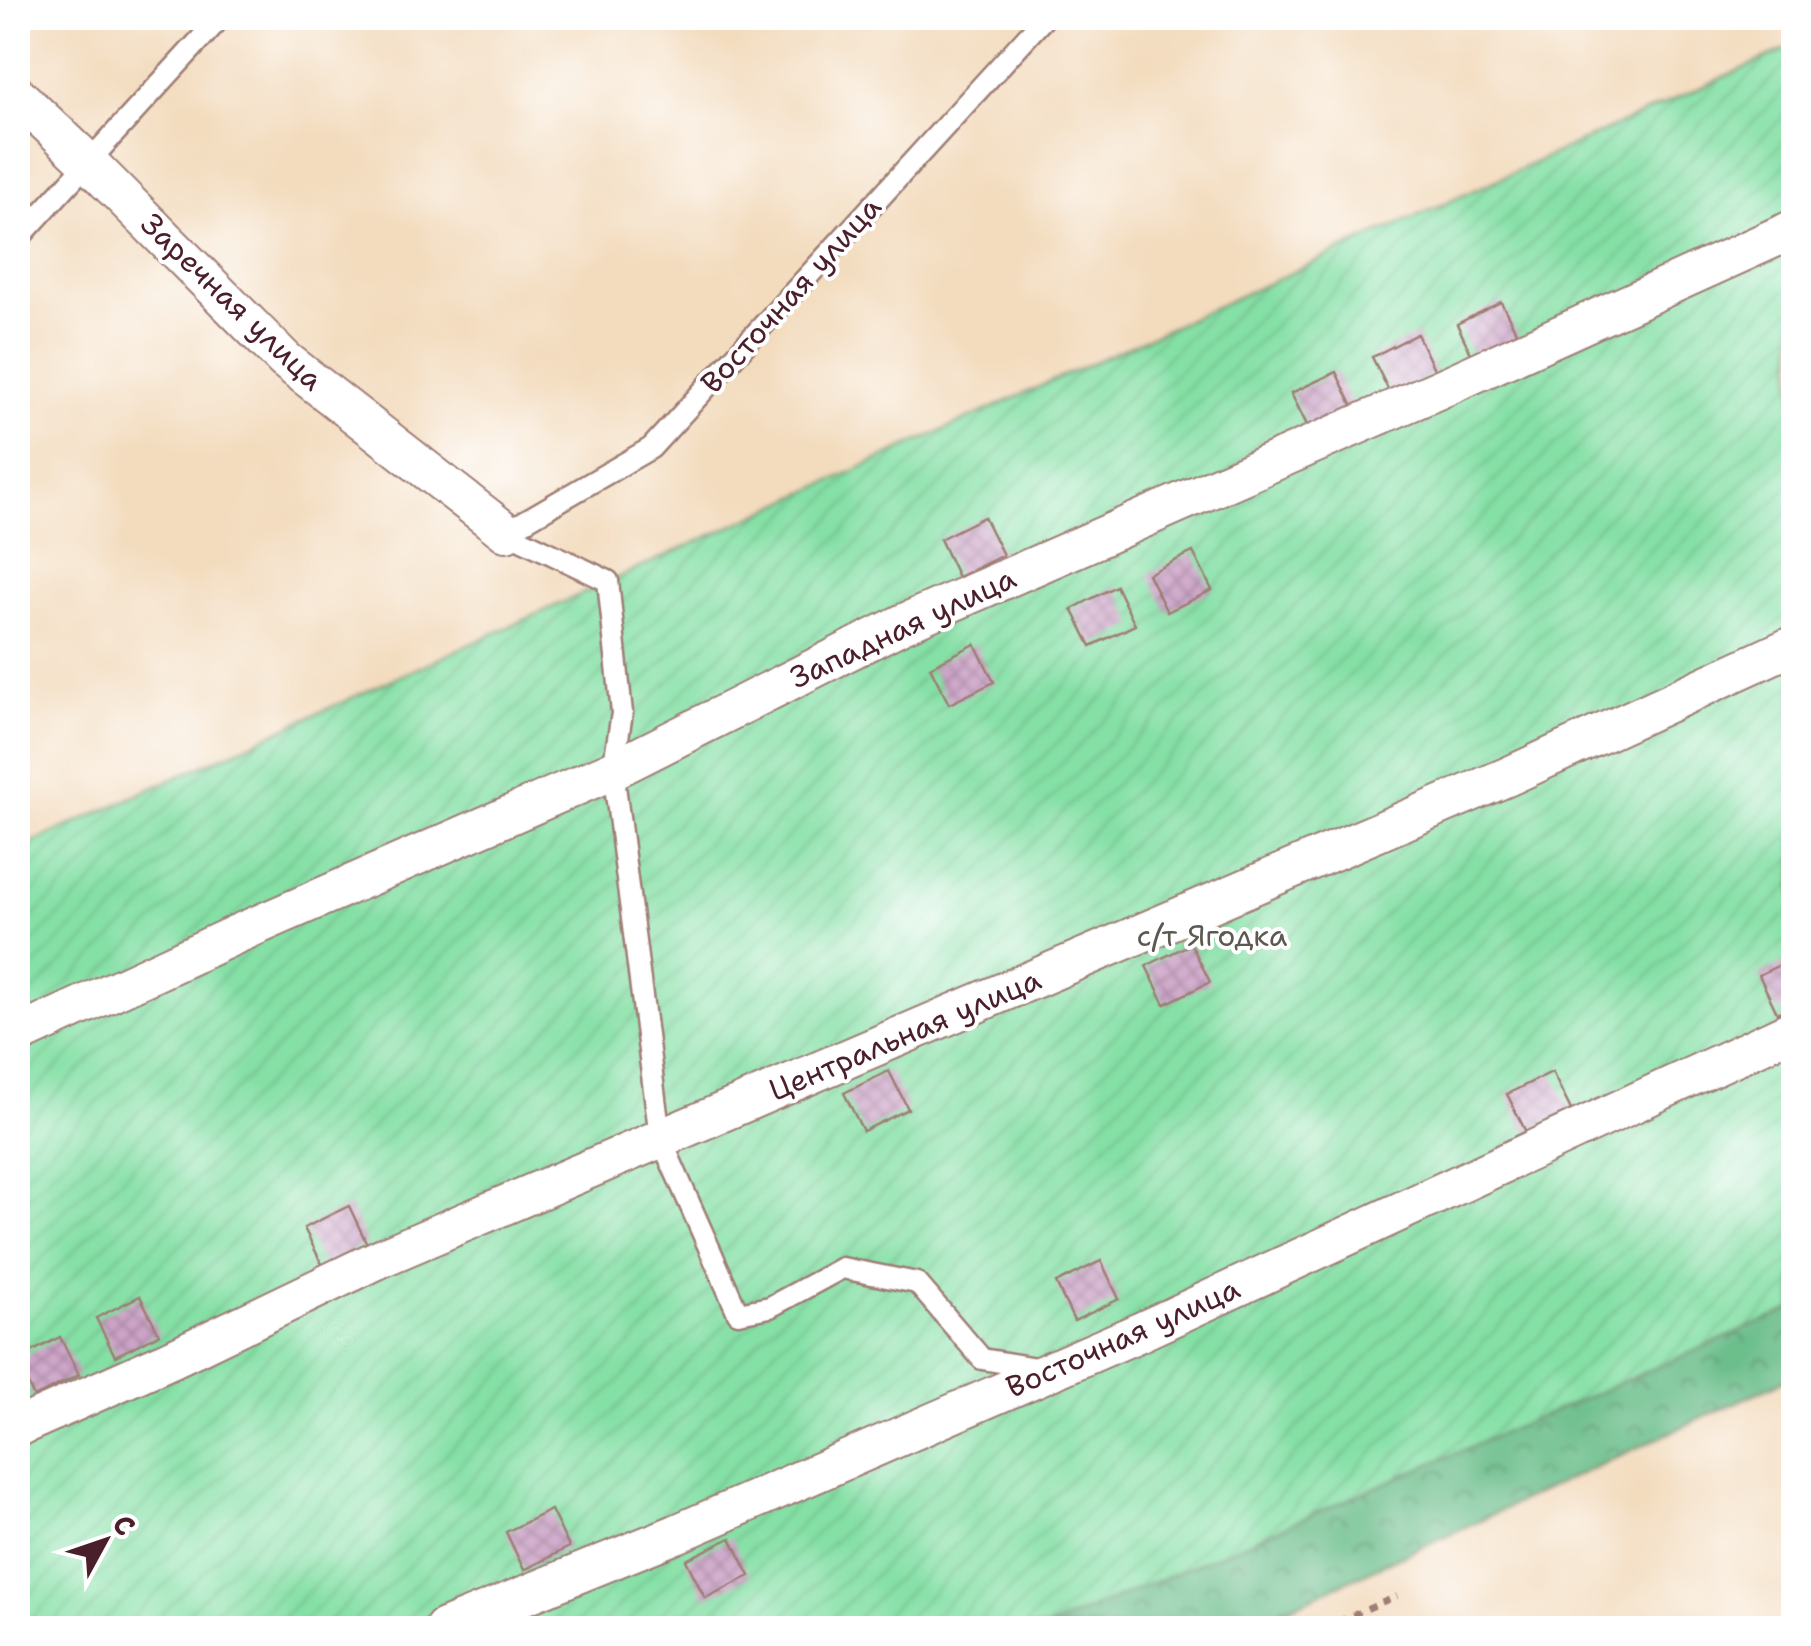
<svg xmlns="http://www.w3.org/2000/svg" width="1811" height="1646" font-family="'Shantell Sans',sans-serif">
<defs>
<pattern id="forest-crowns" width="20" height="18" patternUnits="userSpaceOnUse" patternTransform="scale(2.5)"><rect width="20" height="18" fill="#6cbe8b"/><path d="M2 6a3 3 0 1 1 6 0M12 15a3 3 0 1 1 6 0" fill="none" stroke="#5b9a72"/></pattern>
<pattern id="garden-furrows" width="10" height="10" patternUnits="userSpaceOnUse" patternTransform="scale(2.5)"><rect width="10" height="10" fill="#85e0a6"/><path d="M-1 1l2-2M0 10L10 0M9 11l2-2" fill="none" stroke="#74c08f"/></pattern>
<pattern id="building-cross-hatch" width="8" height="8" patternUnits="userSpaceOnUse" patternTransform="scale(2.5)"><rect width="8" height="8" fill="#cda4c8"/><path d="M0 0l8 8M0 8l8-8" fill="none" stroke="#a885a3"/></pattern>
</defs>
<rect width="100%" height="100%" fill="#fff"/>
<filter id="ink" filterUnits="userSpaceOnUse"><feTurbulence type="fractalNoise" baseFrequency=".01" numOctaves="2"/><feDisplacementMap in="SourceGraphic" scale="20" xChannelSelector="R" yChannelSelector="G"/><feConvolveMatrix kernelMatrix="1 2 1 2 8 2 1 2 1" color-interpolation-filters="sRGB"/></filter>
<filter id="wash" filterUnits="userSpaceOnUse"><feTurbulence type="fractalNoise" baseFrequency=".0048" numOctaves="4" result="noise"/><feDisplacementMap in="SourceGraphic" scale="40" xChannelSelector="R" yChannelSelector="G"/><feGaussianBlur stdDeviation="2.25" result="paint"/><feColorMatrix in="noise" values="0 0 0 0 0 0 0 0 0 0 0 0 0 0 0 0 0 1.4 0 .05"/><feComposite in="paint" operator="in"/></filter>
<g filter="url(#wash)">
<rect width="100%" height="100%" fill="#f3dbbd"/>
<path fill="url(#forest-crowns)" stroke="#5b6e5b" stroke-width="2.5" d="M1793,1202v174l-548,252h-529z"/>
<path fill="url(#garden-furrows)" stroke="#688068" stroke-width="2.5" d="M1793,46v1263l-746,319h-1029v-779z"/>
<g id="blocks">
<path fill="url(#building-cross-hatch)" d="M1501,302l19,37 -45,23 -18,-38z
M1417,334l19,39 -45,22 -19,-38z
M1336,372l18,37 -44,22 -19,-38z
M984,517l19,38 -45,22 -18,-38z
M1193,552l19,38 -45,22 -19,-38z
M1116,586l19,39 -44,21 -19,-37z
M975,644l19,38 -45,22 -19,-37z
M1191,944l19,38 -45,22 -19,-38z
M1794,958v47l-17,8 -18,-38z
M889,1071l19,38 -45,22 -19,-38z
M1552,1072l19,38 -45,22 -19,-38z
M349,1206l18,38 -44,22 -19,-38z
M1101,1261l18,38 -45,22 -18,-38z
M140,1296l19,38 -44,22 -19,-38z
M60,1337l19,38 -45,22 -16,-34v-4z
M551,1510l18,37 -45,23 -18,-38z
M731,1538l19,38 -45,22 -19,-38z"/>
</g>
</g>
<g filter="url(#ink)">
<use href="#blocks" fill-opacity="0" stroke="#9e7d74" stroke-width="2.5"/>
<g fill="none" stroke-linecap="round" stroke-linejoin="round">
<g stroke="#9e7d74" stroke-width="25">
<path id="lane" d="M18,239l202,-221
M506,532l102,49 14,132 -9,57 47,367 78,176 32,-6 72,-39 75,15 65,76 60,10
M506,532l145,-84 393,-430"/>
</g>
<g stroke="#9e7d74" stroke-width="42">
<path id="street" d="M18,96l69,65 198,199 221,172
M18,1035l219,-101 376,-164 289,-146 549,-240 343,-155
M18,1427l155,-69 210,-101 1126,-481 285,-131
M444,1628l232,-94 464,-202 654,-303"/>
</g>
<path stroke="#9e7d74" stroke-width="6" stroke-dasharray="8 8" stroke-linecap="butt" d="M1323,1628l74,-32"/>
<use href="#lane" stroke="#fff" stroke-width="20"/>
<use href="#street" stroke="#fff" stroke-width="38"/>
</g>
</g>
<g text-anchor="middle" stroke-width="8" stroke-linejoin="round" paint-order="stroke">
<g font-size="30" fill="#4a1f2b" stroke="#fff">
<text transform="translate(791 295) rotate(-48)" y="10">Восточная улица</text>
<text transform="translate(232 302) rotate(44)" y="10">Заречная улица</text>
<text transform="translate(903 628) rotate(-25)" y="10">Западная улица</text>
<text transform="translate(905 1035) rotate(-23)" y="10">Центральная улица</text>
<text transform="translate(1123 1338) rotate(-24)" y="10">Восточная улица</text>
</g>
<g font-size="30" fill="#5c5950" stroke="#fff">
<text x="1212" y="946">с/т Ягодка</text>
</g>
</g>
<rect width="1811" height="1646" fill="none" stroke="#fff" stroke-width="60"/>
<g transform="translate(105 1541) rotate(50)" stroke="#ffffff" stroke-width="8" paint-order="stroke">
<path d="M0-8L18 38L0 25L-18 38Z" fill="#4a1f2b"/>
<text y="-15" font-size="28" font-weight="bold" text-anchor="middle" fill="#4a1f2b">С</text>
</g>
</svg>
